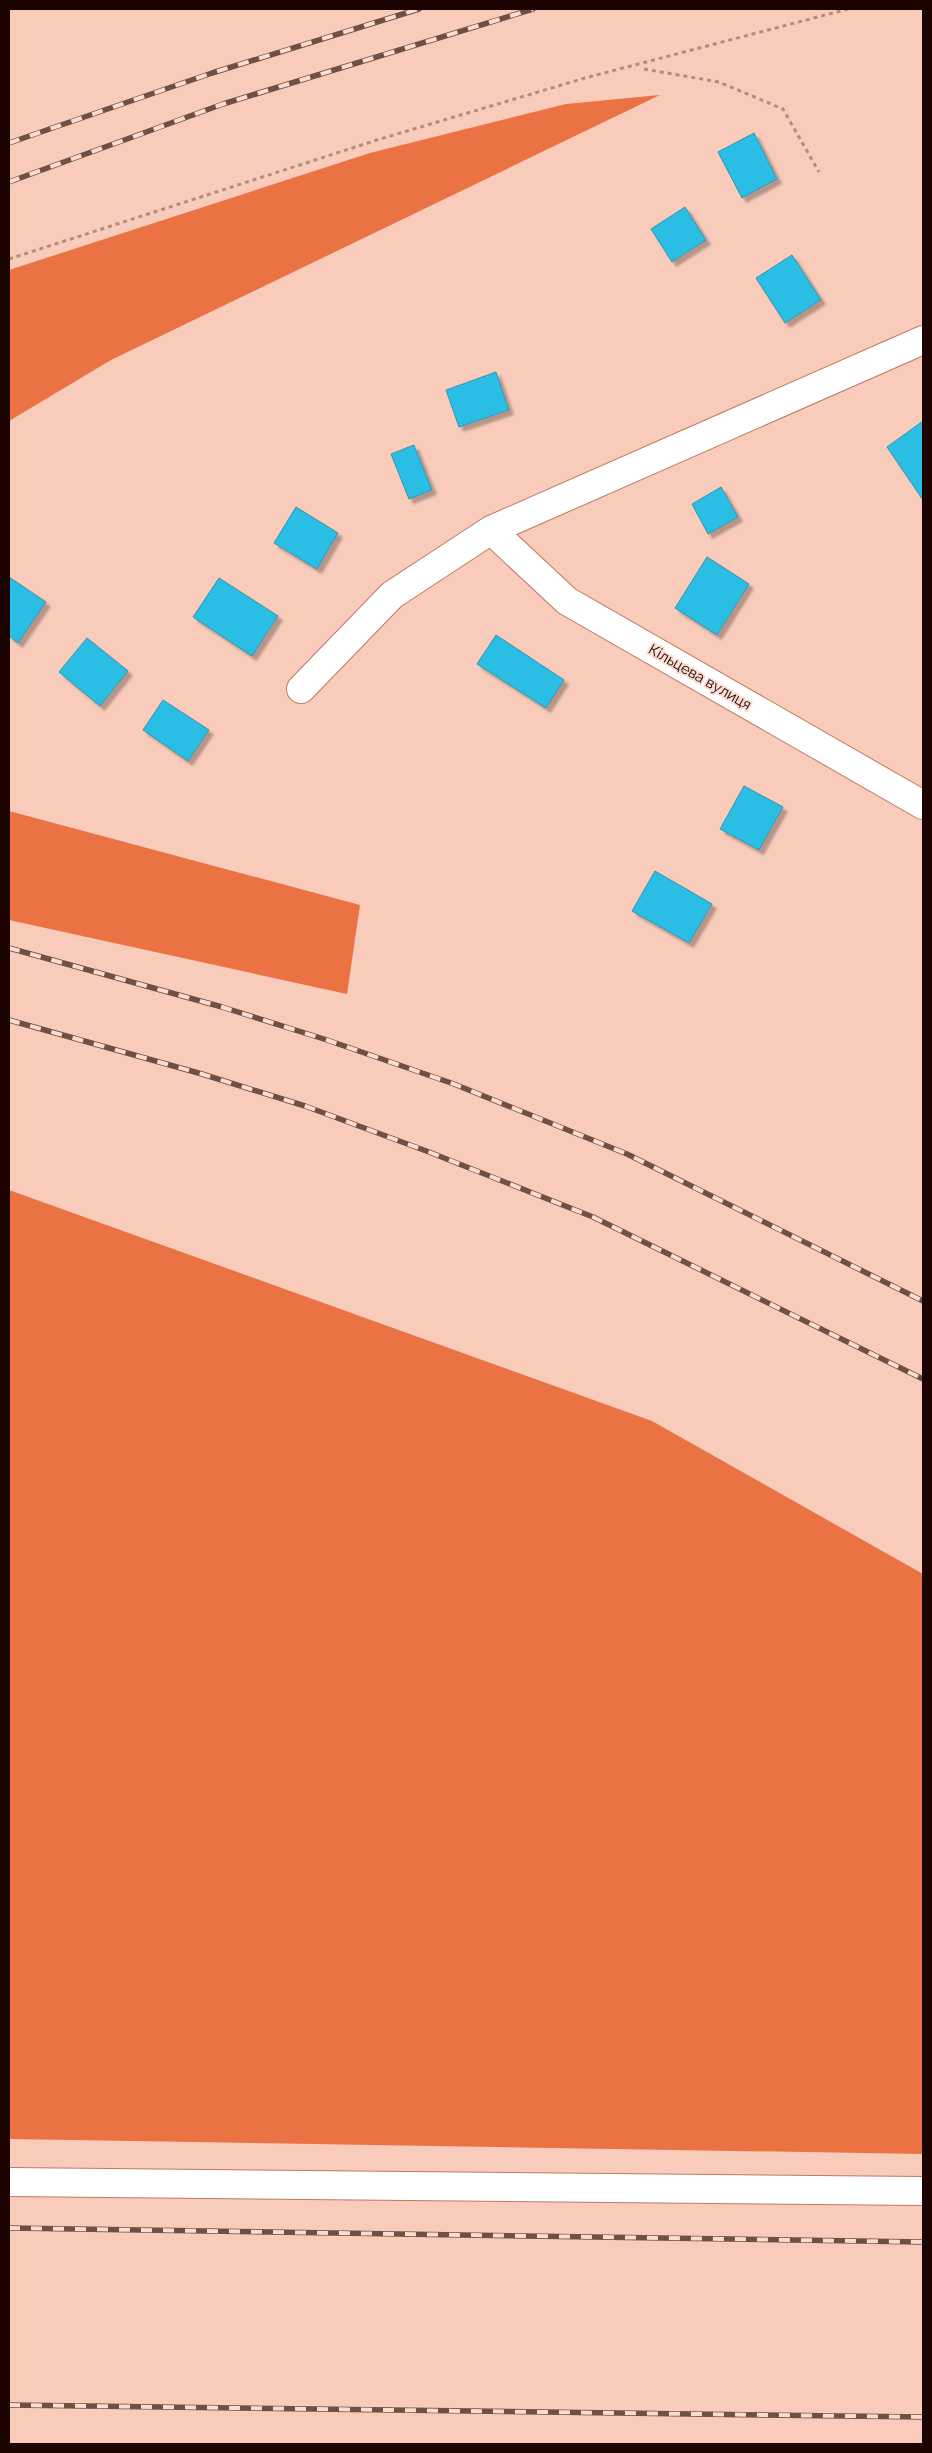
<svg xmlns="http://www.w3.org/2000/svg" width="932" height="2453" font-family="Raleway,sans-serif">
<defs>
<filter id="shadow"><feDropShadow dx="4.5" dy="4.5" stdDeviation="1" flood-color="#0004"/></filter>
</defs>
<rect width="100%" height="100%" fill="#f8cbba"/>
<path fill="#ea7243" d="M660,95l-549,265 -102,61v-151l361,-117 196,-49z
M9,811l351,94 -13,89 -338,-74z
M9,1190l643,231 271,153v580l-914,-15z"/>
<path fill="#29bee5" stroke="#3993ae" filter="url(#shadow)" d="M754,133l23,46 -35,19 -24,-46z
M685,207l21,33 -34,22 -21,-33z
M792,255l29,45 -36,23 -29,-45z
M496,372l13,38 -50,17 -13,-37z
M923,421v79l-36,-53z
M414,445l18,45 -23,9 -18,-45z
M721,487l17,30 -30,17 -16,-30z
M296,507l42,26 -21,36 -43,-26z
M707,557l42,27 -32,51 -42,-27z
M9,577l37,25 -28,41 -9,-7z
M219,578l59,38 -26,40 -59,-39z
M496,635l68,45 -18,28 -69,-44z
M87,638l41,33 -28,35 -41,-34z
M163,700l46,30 -21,31 -45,-31z
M744,786l39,21 -24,43 -39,-21z
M655,871l57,33 -23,39 -57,-32z"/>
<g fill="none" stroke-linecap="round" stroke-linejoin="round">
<g stroke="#be7a61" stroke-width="30">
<path id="minor" d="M491,530l76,71 356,204
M301,689l91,-94 99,-65 432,-190
M9,2182l914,9"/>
</g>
<path stroke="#b38d7f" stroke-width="3" stroke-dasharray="4 4" stroke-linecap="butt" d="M644,69l75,13 64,27 36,63
M9,259l368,-119 208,-62 263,-69"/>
<use href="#minor" stroke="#fff" stroke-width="28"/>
<g stroke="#6f4f46" stroke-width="5.5">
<path id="rail" d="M9,143l203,-70 207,-64
M9,182l214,-78 310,-95
M9,948l213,59 105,33 127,44 173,70 296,147
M9,1020l193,54 103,32 124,46 164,65 330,162
M9,2228l914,14
M9,2405l914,12"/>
</g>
<use href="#rail" stroke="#fadcd1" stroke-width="4" stroke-dasharray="11" stroke-linecap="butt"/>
</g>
<g text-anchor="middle" stroke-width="4" stroke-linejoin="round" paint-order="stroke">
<g font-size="15" fill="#1c0500" stroke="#fadcd1">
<text transform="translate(700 677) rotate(30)" y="5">Кільцева вулиця</text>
</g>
</g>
<rect width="932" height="2453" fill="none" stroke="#1c0500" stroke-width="20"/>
</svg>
